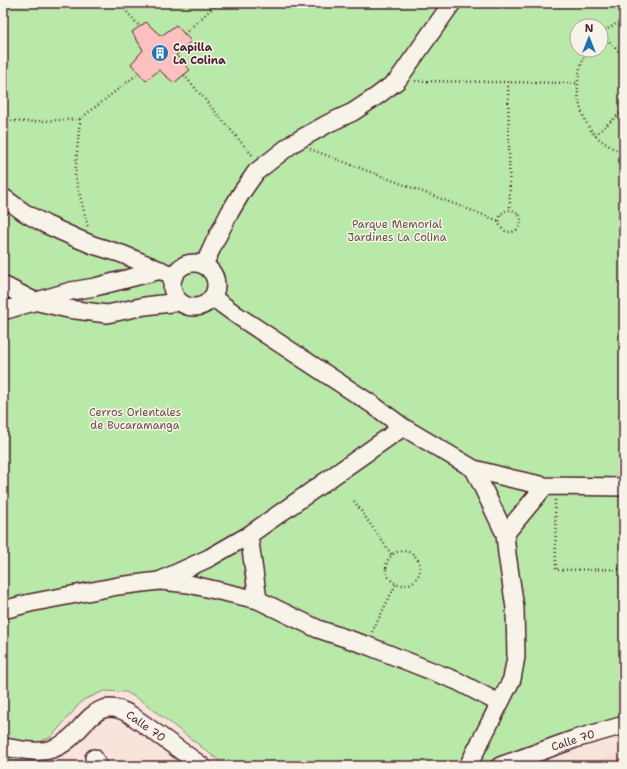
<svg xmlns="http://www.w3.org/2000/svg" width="627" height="769" font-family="'Shantell Sans',sans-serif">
<rect width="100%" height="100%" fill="#f8e4db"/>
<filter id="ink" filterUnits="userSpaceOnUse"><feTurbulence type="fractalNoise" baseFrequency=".025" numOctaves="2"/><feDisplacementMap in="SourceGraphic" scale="8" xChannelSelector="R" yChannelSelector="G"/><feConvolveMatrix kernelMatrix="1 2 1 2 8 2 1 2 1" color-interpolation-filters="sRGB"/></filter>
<g filter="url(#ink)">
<path fill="#f9d9d2" d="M624,750v16h-37z"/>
<path fill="#b9e9a8" stroke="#82846a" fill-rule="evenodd" d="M3,3h621v713l-70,22 -78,28h-250l-84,-65 -16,-9 -22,-1 -21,9 -32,37 -12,5 -28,-1 -8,-1zM577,26h24v24h-24z
M3,759l57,7h-57z"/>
<path fill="#fcc0be" stroke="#4a1f2b" d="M146,22l15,14 15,-11 15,16 -15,14 14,15 -16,13 -15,-13 -13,11 -15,-17 12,-14 -11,-18z"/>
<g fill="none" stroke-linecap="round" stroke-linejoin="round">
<g stroke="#4a1f2b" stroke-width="20">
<path id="minor" d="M3,197l22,16 22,12 29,13 17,7 29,9 52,22
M172 285a22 22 0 1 1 44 0a22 22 0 1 1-44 0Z
M204,265l11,-24 15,-29 12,-20 14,-20 37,-29 36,-20 24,-11 24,-16 20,-15 55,-78
M3,285l31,16 34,8 39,5 38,-8 34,-4
M212,297l26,19 135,89 30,22 71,42 31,65 2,20 8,54 1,49 -4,22 -44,87
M3,311l68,-20 24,-4 66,-17
M474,469l35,9 36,8
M505,534l40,-48 79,1
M249,535l9,65
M161,581l28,3 69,16 60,29 48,16 91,36 42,22
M3,610l27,-7 88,-17 41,-5 50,-23 40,-23 154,-108
M3,747c15,2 34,7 49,2 33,-10 38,-59 79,-34l71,51
M94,758l4,8
M500,766l75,-27 49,-14"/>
</g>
<path stroke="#4a1f2b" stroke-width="2.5" stroke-dasharray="1 3" stroke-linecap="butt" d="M119,3l21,24
M601,33l23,24
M601,33l20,-12 3,-1
M184,34l34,-31
M588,50c-16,25 -13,63 7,85 8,8 18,14 29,18
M184,75l69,81
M415,81l162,2
M508,82l2,128
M80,119l-5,57 13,51
M3,120l22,2 55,-3 59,-46
M595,135l29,-25
M310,149l189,72
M499 221a11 11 0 1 1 22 0a11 11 0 1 1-22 0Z
M555,500l1,70 68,-1
M354,501l38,54
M386 568a17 17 0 1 1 34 0a17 17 0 1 1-34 0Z
M372,632l24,-48"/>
<use href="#minor" stroke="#f7f3e8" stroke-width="17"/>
</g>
</g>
<defs>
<g id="building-disc" transform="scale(0.9)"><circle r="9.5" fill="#1f6fb2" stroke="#f7f3e8"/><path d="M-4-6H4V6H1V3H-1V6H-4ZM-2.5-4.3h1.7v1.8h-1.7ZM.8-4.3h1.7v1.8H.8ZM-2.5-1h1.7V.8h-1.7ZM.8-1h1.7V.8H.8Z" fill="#fff"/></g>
</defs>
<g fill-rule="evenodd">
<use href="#building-disc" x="160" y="53"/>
</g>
<g text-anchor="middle" stroke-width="3" stroke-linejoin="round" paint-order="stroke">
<g font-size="11" font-weight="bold" fill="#4a1f2b" stroke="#f7f3e8" text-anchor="start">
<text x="173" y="51">Capilla<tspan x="173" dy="13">La Colina</tspan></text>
</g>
<g font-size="11" fill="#66524a" stroke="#f7f3e8">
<text x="397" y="228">Parque Memorial<tspan x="397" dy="13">Jardines La Colina</tspan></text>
<text x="135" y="416">Cerros Orientales<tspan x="135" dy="13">de Bucaramanga</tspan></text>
</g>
<g font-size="11" fill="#4a1f2b" stroke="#f7f3e8">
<text transform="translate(146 726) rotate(35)" y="4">Calle 70</text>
<text transform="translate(573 740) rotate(-18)" y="4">Calle 70</text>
</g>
</g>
<rect width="627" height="769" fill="none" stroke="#f7f3e8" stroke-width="16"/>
<rect x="8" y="8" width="611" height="753" fill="none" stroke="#4a1f2b" stroke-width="1.5" filter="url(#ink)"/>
<g transform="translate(589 38)"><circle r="19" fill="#f7f3e8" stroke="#b29e9c"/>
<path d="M0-3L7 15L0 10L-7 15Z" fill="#1f6fb2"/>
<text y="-6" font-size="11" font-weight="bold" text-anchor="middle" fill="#4a1f2b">N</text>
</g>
</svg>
